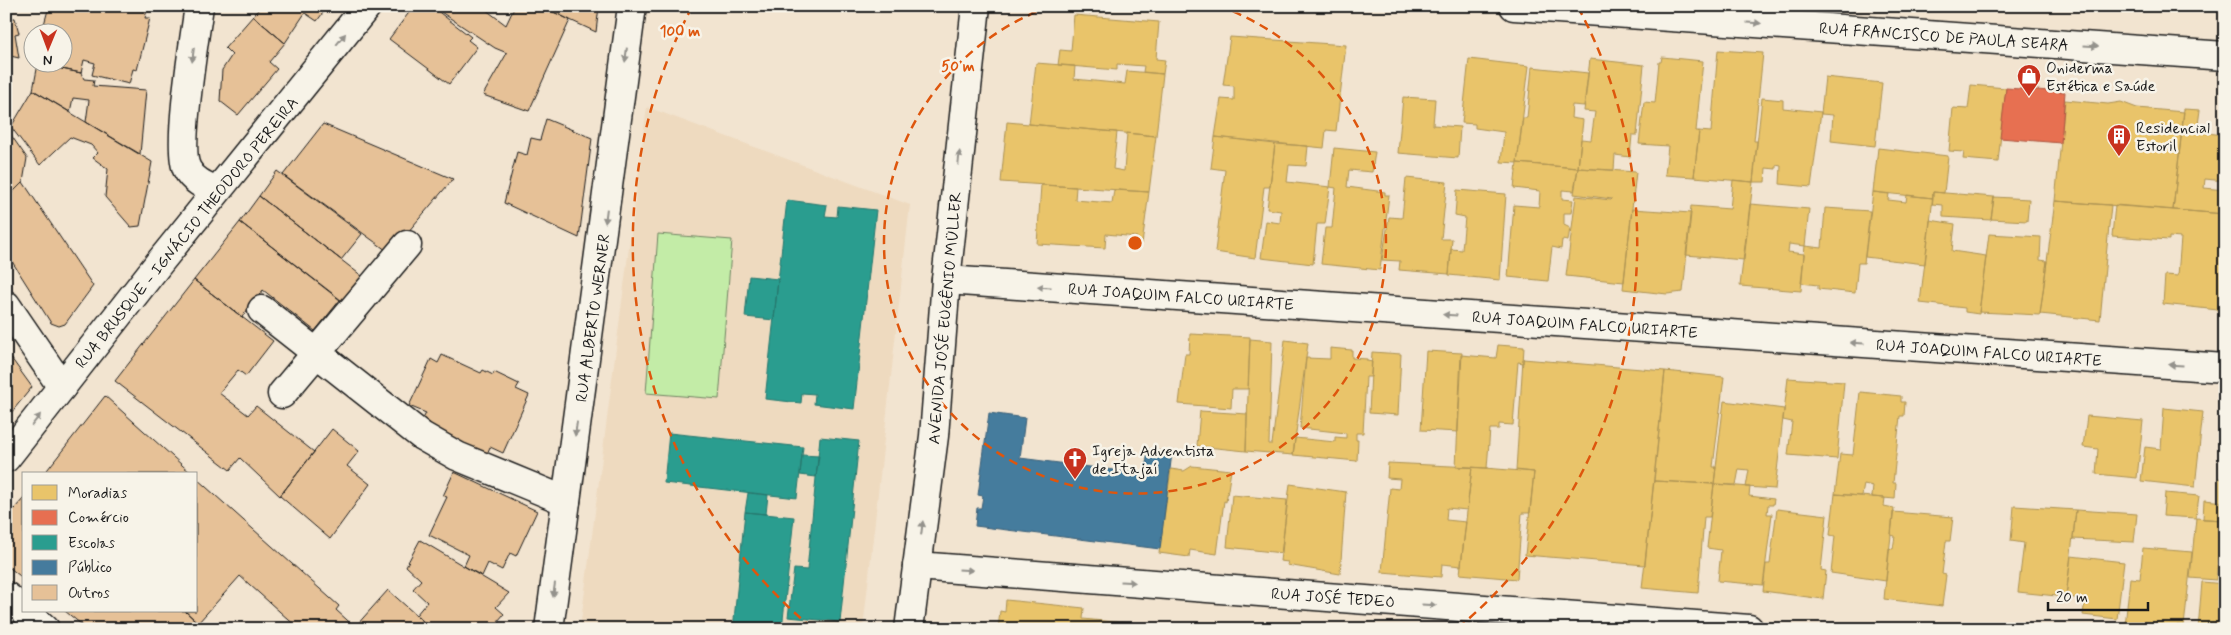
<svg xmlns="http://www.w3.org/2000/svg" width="2231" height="635" font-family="Mynerve,sans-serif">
<rect width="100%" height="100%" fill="#f2e4d0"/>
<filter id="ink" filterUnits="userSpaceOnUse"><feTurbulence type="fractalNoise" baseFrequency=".02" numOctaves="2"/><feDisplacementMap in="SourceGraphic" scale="10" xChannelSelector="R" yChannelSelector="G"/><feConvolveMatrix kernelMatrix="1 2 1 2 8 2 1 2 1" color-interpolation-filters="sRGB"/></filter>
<g filter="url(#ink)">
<path fill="#eedabf" d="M647,107l263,98 -47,424h-283z"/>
<path fill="#c3eca7" stroke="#708462" d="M658,234l74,6 -13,159 -73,-6z"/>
<path fill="#e9c46a" stroke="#ac9253" d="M1074,15l85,7 -3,37 9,1 -2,14 -20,-2 1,-6 -27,-2v6l-59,-5 2,-15 11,1z
M1230,37l116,8 -10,86 -10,-1 -2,18 -109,-11 6,-38 13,1v-14l-11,-1z
M1718,50l45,3 -9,88h3l-4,41 -59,-5 5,-46 12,1z
M1662,57l41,4 -7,70h3l-5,46 -29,-2 3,-29 -29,-2 5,-42 11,1 4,-41h2z
M1469,59l60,7 -12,97 -16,-1 3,-30 -29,-4v-4l-13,-1z
M1590,59l54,6 -7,70h-5l-2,22 -15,-2 -1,15 -36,-2 3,-29 10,1 4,-28 -11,-1z
M1036,63l39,3 -1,13 51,5 2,-13 36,3 -7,62 -127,-12z
M1532,67l56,6 -4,33 -12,-1 -1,13 12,2 -5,48 -61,-5 6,-45h4z
M1825,77l57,6 -7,63 -44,-5 2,-26 -12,-1z
M1971,85l35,3 -8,74 -35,-3 1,-7 -15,-1 4,-43 15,1z
M1403,97l32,2 -2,26 27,2 -2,31 -60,-5z
M1762,98l21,2v8l38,4 -10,75 -31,-3 1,-18 -5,-1v4l-10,-1 -1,14h-12z
M2065,100l43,4 13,-2 16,6 47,4 -11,98 -118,-9z
M2184,109l16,1 -3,22 28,3v46l-20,-2 -1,9 21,2v24l-52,-4z
M1007,122l110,10 -4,37 11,2 3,-38 29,3 -7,56 -148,-10z
M1215,137l60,7 -5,43h-6l-9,71 -40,-6 10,-82 -14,-2z
M1275,144l33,2 -2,20 -17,-1 -2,17 43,5 -5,37h-8l-4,40 -52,-6 5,-37 14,2 1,-12 -14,-2z
M1334,148l41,4 -3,20 -23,-2 -2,17 38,5v3h4l-9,75 -59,-6 4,-36h7l4,-40 -6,-1z
M1878,148l70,8 -4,37 -11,-1v6l-60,-6z
M1517,163l61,5 -4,23 -12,-1v9l11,1 -2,13h-7v12l6,3 -2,13 -6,-1 -1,9 -9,-2 -4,34 -40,-4 6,-72 25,2 1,-16 -26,-3z
M1578,168l58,4 -12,110 -58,-6 10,-80 35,4 1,-1 -38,-5z
M1406,178l41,4 -6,57h11l-3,35 -50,-4 1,-9 -18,-1 7,-43 13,1z
M1733,180l20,2 -9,78 -58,-5 5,-49 39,3z
M1041,185l35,2 -1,13 37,3 2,-13 35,2 -7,52h-6l1,-7 -31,-3 -1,14 -68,-4z
M1457,190l49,4 -6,86 -51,-5 2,-26 11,1 3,-33 -10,-2z
M1873,192l16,2 -1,6 18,2 1,-7 26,3 -8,66 -60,-7z
M1933,192l61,5 -3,23 -48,-3v-12l-11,-1z
M1994,197l35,2 -2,22 -36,-2z
M2055,201l56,4 -11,115 -60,-6z
M1750,204l59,5 -4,37 -16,-2 -1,8 16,2 -3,37 -61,-5z
M2115,205l110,9v25l-7,71 -55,-6 2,-29 13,1 3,-38 -12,-1v3l-57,-4z
M1825,208l45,3 -6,52h-6l-3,30 -37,-4v-4l-17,-2 4,-37 17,2z
M1632,209l59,4 -8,79 -16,2 -44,-5z
M1930,220l25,4 -3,27 34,5 -7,58 -14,-2v-4l-45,-5z
M1989,234l52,3 -1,23 7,1 -7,54 -61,-3z
M1190,334l60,3 -2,52h-16l-1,19 -52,-4 6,-50h4z
M1250,339l22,2 -3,103h3l13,-104 23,3 -15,112 -47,-4z
M1498,345l26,2 -1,16 -5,-1 -5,63 -14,-1v5h-9l-3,39 -31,-1 5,-112 35,3z
M1330,348l22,2v8l15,1v2l5,1 -1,15h-5l-3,56h-7v7h2l-1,21 -64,-6 2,-17 40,4v-5l11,1v-5l-46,-5 6,-70 24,1z
M1426,351l36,2 -4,79 -37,-2z
M1372,352l29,2 -3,61 -29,-2z
M1523,359l142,12 -20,194 -120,-10 9,-83 -18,-2z
M1665,371l59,6 -11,90h3l-2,17 -60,-3z
M1788,378l56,4 -7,77 -49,-4 4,-33 -9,-2z
M1860,392l41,4v6h4l-1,14h-4l-7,67h3l-1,16 -23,-2 1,-11 -9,-2 -2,12 -27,-2 5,-40 13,1z
M1724,401l60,8 -9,80 -29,-2 3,-17 -10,-1 -3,16 -22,-1z
M2223,406h2v48h-5z
M2164,408l39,4 -8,75 -54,-6 4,-34 16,2z
M1200,411l47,3 -1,37 -49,-5z
M2087,416l56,5 -6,57 -41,-4 2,-25 -15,-2z
M1388,463l84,4 -5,43 -20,-2 -1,12 20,2 -5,44 -19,-2 -1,13 -59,-5 8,-84 9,1 1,-10 -13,-1z
M1192,466l39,4 -5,32 -2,-1 -7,53 -27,-4 -1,7 -30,-4 12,-84 13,2z
M1472,467l62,5 -4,41h-8l-5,66 -57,-5z
M2219,478l6,1v23h-6z
M1654,481l60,3 -4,33h-6l-6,76 -56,-5z
M1290,484l56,8 -6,82 -53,-9 1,-3 -8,-1z
M1714,484l36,3 -1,9 25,3 -1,6h-5l-1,9h5l-9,71 -45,-4 3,-31 -14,-2z
M2165,493l34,3 -3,22 -33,-2z
M1835,494l50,4 -1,8 10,2 -8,73 -55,-8 4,-37 -5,-1z
M1232,495l55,5 -5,53 -55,-6z
M2204,500l21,2v18l-22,-1z
M2014,506l62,4 -10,87 -48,-5 6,-49 -13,-2z
M1777,509l50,6 -6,55 5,1 -3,28 -60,-8 3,-27h4z
M2076,510l61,4 -3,28 -61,-3z
M1893,512l60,5 -3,24h-4l-4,33 4,1 -4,31 -58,-7 5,-51 4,1 2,-13 -4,-1z
M2196,518l26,2 -6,60 -26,-2z
M2143,548l49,4 -8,74 -7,-1v4l-52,-3 5,-48 10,1z
M2071,556l53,6 -7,57 -34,-4 2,-16 -19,-2z
M2202,582l23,2v45h-27z
M1006,600l78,8 -1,11 41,4 -1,6h-125l2,-18 5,1z"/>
<path fill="#e76f51" stroke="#aa5641" d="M2006,88l59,4 -4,51 -61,-5z"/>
<path fill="#2a9d8f" stroke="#26766c" d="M787,200l40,5 -2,11 12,1 1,-11 38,4 -22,199 -40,-5 1,-10 -13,-1 -1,10 -36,-4z
M749,276l29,3 -4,41 -29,-3z
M669,433l134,14 -6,51 -133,-15z
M820,437l39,4 -19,181 -52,-5 6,-48 13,1z
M802,455l17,1 -3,21 -16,-2z
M748,493l20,2 -2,19 -21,-2z
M745,512l49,5 -12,112h-49z"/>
<path fill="#457b9d" stroke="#395e76" d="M989,413l36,5 -5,40 125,16 3,-25 24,4 -12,96 -185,-23 2,-18h4l2,-12 -5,-1z"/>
<path fill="#e6c197" stroke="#1c1c1c" d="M6,6h6l1,3 -4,1 2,8h4l4,15 -4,1 4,24 -13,-3z
M49,6h48l6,3 1,-3h44l-3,12h5l-13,52 -4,-1 -4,15 -37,-9 3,-12 -11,-3 -3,13 -43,-9 24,-2v-30h-20z
M261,6h67l-11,15 -12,-8 -20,30 -32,-27z
M414,6h17l40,31 -3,3 9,7 -28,37 -60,-45z
M432,6h49l25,19 9,-19h26l29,14 -41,91 -46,-16 24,-42 -12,-5z
M541,6h58l-3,26 -26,-12z
M253,16l32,27 -16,19 8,7 -39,46 -18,-14 2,-31 10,-15 -7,-7z
M38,64l43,9 3,6 10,1 -1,6 53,4 -6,64 -54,-32 3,-22 -16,-2 -3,14 -37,-22z
M33,90l119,72 -12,64 -9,1 -26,-30 3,-28 -15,-11 5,-5 -7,-8 -21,-8 -30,28 -29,-38z
M546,119l46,19 -13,100 -75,-35 13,-51 10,3 4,-17 9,2z
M323,124l130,55 -63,74 -107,-78z
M6,128l21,30 -4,24 -17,17z
M277,171l85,63 -21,26 -82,-64z
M23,182l70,104 -28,38 -6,2 -8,-3 -45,-71v-53z
M259,196l108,84 -21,24 -106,-82z
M240,222l100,78 -25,31 -52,-41 -21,27 -48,-37z
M194,280l79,61 -27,35 -8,-6 -19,23 29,22 8,-9 58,46 -34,44 -40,-38 -10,12 -115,-89z
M6,351l26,36 -26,32z
M442,355l39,18 2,-3 10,5 1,-3 25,12 -3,5 13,6 -26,58 -13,-6 -3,7 -66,-31 5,-10 -17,-7 22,-47 7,4z
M105,396l87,78h-148z
M332,429l27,22 -12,15 23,18 -40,55 -50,-43z
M454,472l83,39 -21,45 -6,-3 -8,17 -14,-7 -6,13 -18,-10 5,-11 -40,-20 18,-38 -4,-1z
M196,478l143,128 -3,4 21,19h-58l-59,-53 -42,47 -13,-12h11z
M24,498v81l-18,-14v-47z
M420,540l89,53 -13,14 8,7 -6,7 3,3 -4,5h-65l-16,-14 11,-13 -14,-13 8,-9 -15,-14z
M388,590l28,25 16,14h-75l-2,-2z
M65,611h120l17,15 -2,3h-113z"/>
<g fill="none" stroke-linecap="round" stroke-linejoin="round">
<g stroke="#1c1c1c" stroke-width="31">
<path id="minor" d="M1514,6l711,50
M946,280l1279,88
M6,305l56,82
M262,310l160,126 35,20 109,45
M282,394l125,-149
M917,566l832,63
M6,596l18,14
M25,611l20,18"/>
</g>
<g stroke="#1c1c1c" stroke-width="31">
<path id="major" d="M199,6c-4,29 -23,143 -12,163 6,12 19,17 30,22
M6,458l153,-195 208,-257
M549,629l83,-623
M909,629l25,-193 12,-156 30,-274"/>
</g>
<use href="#minor" stroke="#f7f3e8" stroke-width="28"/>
<use href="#major" stroke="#f7f3e8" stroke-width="28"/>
</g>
<defs><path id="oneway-solid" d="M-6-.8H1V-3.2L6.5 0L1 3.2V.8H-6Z" transform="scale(1.25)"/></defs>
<g fill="#94928c">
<use href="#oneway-solid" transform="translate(1754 23) rotate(4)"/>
<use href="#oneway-solid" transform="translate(341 39) rotate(-51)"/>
<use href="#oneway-solid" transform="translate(2091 46) rotate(4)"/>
<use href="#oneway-solid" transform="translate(193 55) rotate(97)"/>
<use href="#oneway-solid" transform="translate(626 55) rotate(97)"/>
<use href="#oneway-solid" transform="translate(959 158) rotate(-84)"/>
<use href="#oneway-solid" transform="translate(606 216) rotate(97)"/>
<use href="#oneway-solid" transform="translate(1044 287) rotate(-176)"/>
<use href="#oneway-solid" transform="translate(1450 315) rotate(-176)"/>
<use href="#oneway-solid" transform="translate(1857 343) rotate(-176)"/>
<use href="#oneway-solid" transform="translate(2176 365) rotate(-176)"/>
<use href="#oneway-solid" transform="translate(36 420) rotate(-52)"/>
<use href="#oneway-solid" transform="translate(576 429) rotate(98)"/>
<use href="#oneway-solid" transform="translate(922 528) rotate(-83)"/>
<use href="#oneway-solid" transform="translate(966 570) rotate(4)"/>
<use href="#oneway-solid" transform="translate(1128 582) rotate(4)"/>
<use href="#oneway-solid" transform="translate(554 590) rotate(98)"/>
<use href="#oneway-solid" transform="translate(1429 605) rotate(4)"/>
</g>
</g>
<g fill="none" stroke="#de560d" stroke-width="2.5" stroke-dasharray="9 6">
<path d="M1219 6A251 251 0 1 1 1051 6"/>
<path d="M812 628A502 502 0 0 1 692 7M1578 7A502 502 0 0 1 1458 628"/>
</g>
<defs>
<g id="shop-pin" transform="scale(1.25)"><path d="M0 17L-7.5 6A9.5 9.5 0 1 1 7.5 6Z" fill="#c8321e" stroke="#f7f3e8"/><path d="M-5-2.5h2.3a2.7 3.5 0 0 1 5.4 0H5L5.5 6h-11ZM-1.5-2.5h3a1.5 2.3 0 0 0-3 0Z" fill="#fff"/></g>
<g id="building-pin" transform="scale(1.25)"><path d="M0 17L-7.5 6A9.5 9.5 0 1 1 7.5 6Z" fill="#c8321e" stroke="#f7f3e8"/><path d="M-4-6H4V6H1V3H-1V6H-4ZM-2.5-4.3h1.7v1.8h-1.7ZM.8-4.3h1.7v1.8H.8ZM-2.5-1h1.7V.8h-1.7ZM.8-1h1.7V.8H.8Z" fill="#fff"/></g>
<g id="church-pin" transform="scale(1.25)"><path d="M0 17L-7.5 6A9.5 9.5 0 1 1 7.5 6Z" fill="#c8321e" stroke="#f7f3e8"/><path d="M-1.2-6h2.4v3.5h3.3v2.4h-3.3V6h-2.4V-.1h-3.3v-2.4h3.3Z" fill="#fff"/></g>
</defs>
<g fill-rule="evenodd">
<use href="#shop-pin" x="2029" y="76"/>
<use href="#building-pin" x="2119" y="136"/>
<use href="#church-pin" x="1075" y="459"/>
</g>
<g text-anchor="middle" stroke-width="5" stroke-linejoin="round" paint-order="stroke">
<g font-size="16" fill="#1c1c1c" stroke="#f7f3e8">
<text transform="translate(1944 36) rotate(4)" y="6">RUA FRANCISCO DE PAULA SEARA</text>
<text transform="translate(186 232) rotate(-51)" y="6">RUA BRUSQUE - IGNÁCIO THEODORO PEREIRA</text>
<text transform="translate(1181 296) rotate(4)" y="6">RUA JOAQUIM FALCO URIARTE</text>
<text transform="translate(592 318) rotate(-82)" y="6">RUA ALBERTO WERNER</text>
<text transform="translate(944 318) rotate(-85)" y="6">AVENIDA JOSÉ EUGÊNIO MÜLLER</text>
<text transform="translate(1585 324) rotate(4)" y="6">RUA JOAQUIM FALCO URIARTE</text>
<text transform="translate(1989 352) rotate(4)" y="6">RUA JOAQUIM FALCO URIARTE</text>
<text transform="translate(1333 597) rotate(4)" y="6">RUA JOSÉ TEDEO</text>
</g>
<g font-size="16" fill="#1c1c1c" stroke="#f7f3e8" text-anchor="start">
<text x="2046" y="73">Oniderma<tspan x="2046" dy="18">Estética e Saúde</tspan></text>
<text x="2136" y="133">Residencial<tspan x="2136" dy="18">Estoril</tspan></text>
<text x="1092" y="456">Igreja Adventista<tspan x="1092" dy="18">de Itajaí</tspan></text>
</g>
</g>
<circle cx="1135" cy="243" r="8" fill="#de560d" stroke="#f7f3e8" stroke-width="2.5"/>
<g font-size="15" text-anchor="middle" font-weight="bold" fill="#de560d" stroke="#f7f3e8" stroke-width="5" stroke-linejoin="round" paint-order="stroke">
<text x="680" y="36">100 m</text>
<text x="958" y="71">50 m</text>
</g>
<rect width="2231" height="635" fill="none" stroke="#f7f3e8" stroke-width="25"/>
<rect x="12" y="12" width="2206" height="610" fill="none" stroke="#1c1c1c" stroke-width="2" filter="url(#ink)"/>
<rect x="22" y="472" width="175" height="140" fill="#f7f3e8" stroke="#9f9d96"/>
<rect x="32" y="485" width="25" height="15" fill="#e9c46a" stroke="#9f9d96"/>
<text x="68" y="498" font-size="15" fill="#1c1c1c">Moradias</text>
<rect x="32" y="510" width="25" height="15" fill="#e76f51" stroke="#9f9d96"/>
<text x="68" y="522" font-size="15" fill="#1c1c1c">Comércio</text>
<rect x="32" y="535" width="25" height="15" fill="#2a9d8f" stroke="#9f9d96"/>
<text x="68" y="548" font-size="15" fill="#1c1c1c">Escolas</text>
<rect x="32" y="560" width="25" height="15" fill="#457b9d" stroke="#9f9d96"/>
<text x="68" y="572" font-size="15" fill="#1c1c1c">Público</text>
<rect x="32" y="585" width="25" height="15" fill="#e6c197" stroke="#9f9d96"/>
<text x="68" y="598" font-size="15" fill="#1c1c1c">Outros</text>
<g transform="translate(48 48) rotate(181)"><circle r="24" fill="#f7f3e8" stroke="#9f9d96"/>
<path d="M0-4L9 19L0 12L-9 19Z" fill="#c8321e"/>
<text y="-8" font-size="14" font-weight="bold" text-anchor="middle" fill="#1c1c1c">N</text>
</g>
<path d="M2048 602v8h100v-8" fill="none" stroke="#1c1c1c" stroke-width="2.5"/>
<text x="2056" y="602" font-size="15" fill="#1c1c1c" stroke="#f7f3e8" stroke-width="4" paint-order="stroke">20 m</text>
</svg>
